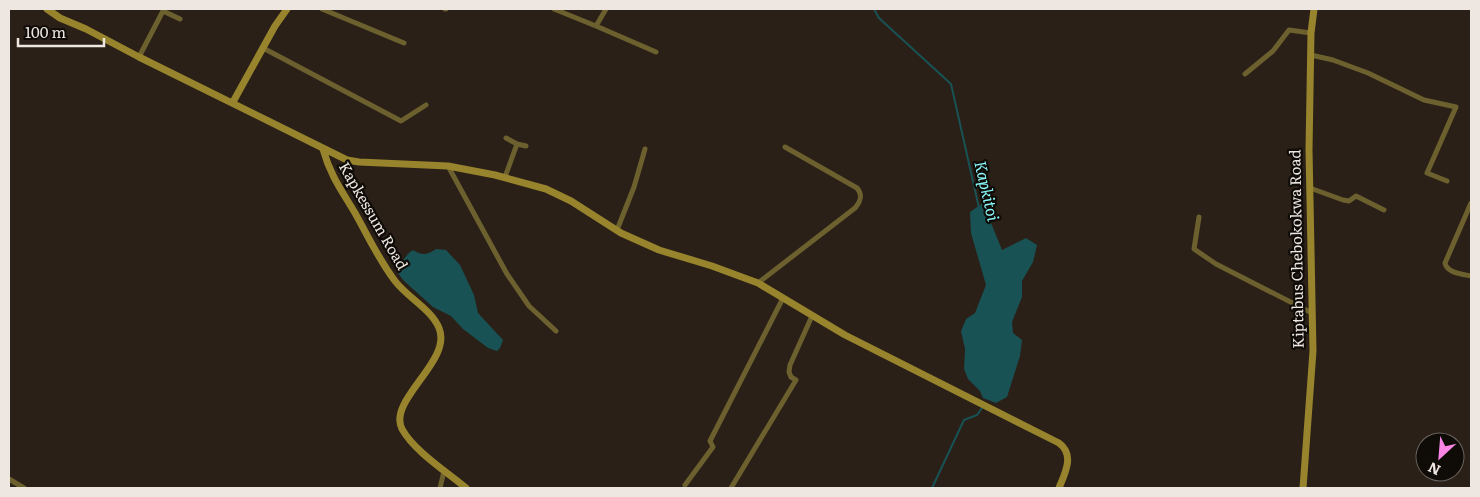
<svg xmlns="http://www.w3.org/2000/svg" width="1480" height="497" font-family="Literata,serif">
<rect width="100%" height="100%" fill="#2a2017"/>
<path fill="#185254" d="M983,203l19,47 24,-12 11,7 -4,17 -11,19v16l-10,25 1,11 9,7 -2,16 -13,41 -11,6 -13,-5 -3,-7 -12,-12 -4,-10 1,-20 -4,-18 5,-12 9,-6 11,-28 -15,-52 -1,-21z
M436,249l10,1 14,15 14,30 4,18 25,27 -3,8 -3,3 -9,-3 -25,-19 -12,-13 -18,-9 -30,-27 -5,-7c2,-9 7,-18 15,-23 9,6 14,5 23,-1z"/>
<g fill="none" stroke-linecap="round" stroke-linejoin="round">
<path stroke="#185254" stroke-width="2" d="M874,9l5,9 72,66 28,124
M932,488l32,-68 13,-5 5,-7"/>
<path stroke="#6c612e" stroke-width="5" d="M322,9l82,34
M445,9h1
M554,9l42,17
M606,9l-10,17 60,26
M163,11l17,8
M263,48l138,73 25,-16
M1311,55l22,5 35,13 56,27 32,7 -29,66 20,8
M139,57l25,-48
M1245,74l28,-23 16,-21 22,3
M517,144l9,2
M448,166l59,108 22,32 27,25
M505,177l12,-33 -11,-6
M1310,188l33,12 6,1 7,-5 28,14
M1471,203l-26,60c2,10 17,11 26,13
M1199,217l-5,32 22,15 96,49
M617,230l17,-43 11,-38
M758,283l97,-75c6,-7 8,-13 2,-20l-72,-41
M9,479l15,9
M685,485l28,-38 -3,-6 73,-143
M440,488l4,-17
M731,488l65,-108 -5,-3 -2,-5 1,-7 22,-49"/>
<path stroke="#97842d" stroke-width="7" d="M47,9l13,9 26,11 53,28 208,103 12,2 89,4 47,9 51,14 25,12 50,32 38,17 53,16 46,17 87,52 214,108c16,12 6,30 0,45
M233,102l42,-76 12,-17
M323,149c7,26 19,42 32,64 13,23 24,47 40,68 13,17 36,28 44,47 14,33 -52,72 -37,101 12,22 45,43 64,59
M1303,488l10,-137 -4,-201 2,-117 3,-24"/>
</g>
<g text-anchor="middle" stroke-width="4.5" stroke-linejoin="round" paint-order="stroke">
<g font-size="15" fill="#eee7e1" stroke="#0f0b07">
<text transform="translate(373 216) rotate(60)" y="5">Kapkessum Road</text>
<text transform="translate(1297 249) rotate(-91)" y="5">Kiptabus Chebokokwa Road</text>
</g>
<g font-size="16" font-style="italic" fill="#89f8fa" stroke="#0f0b07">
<text transform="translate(987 191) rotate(77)" y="6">Kapkitoi</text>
</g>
</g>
<rect width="1480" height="497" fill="none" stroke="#eee7e1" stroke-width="20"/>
<g transform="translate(1440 457) rotate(206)"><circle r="24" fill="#0f0b07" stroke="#68635e"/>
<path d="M0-4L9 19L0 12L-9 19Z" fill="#fb86e5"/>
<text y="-8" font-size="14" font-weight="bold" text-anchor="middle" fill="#eee7e1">N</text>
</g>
<path d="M18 38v8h86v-8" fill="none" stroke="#eee7e1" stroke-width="2.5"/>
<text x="25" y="38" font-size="15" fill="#eee7e1" stroke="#0f0b07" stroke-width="4" paint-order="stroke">100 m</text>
</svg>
